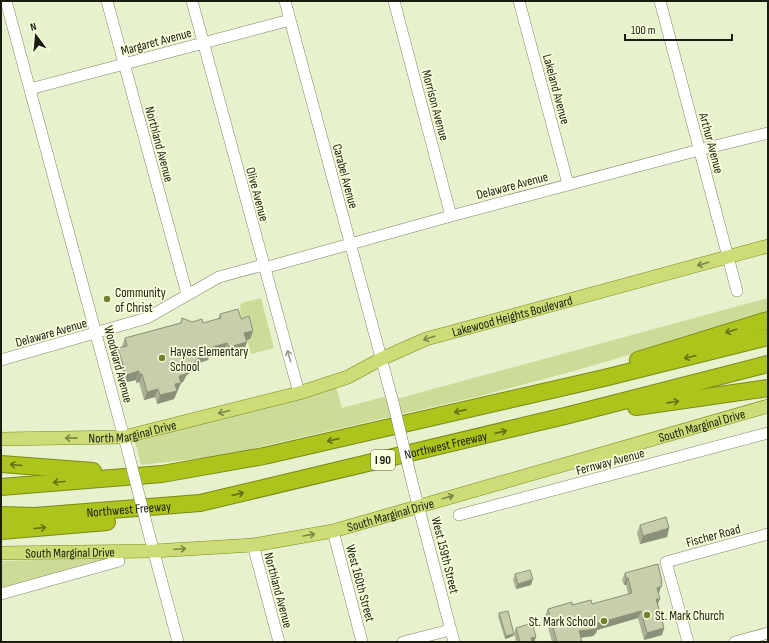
<svg xmlns="http://www.w3.org/2000/svg" width="769" height="643" font-family="'Sofia Sans Condensed',sans-serif">
<rect width="100%" height="100%" fill="#e8f1cd"/>
<path fill="#cddb98" d="M261,298l13,50 -23,6 -4,-14 3,-1c-6,-12 -12,-23 -9,-36z
M768,298v16l-3,1 -191,56 -94,25 -259,60 -80,9 -6,-23 201,-55 6,21 45,-12 2,5z
M114,558l-113,32v-29z"/>
<g fill="none" stroke-linecap="round" stroke-linejoin="round">
<g stroke="#7e8565" stroke-width="12">
<path id="minor" d="M6,1l120,444
M107,1l80,293
M192,1l107,392
M285,1l109,405
M394,1l57,215
M519,1l49,183
M660,1l77,290
M30,89l260,-69
M264,268l187,-52 248,-66 69,-17
M1,360l146,-42 72,-41 44,-12
M413,486l41,156
M459,515l309,-82
M333,531l29,111
M149,534l29,108
M253,545l26,97
M1,594l118,-33
M403,642l47,-12
M688,642l-22,-80 102,-28
M735,642l33,-9"/>
</g>
<g stroke="#798917" stroke-width="14">
<g id="major">
<path id="s1" d="M1,439l123,-2 175,-44 49,-16 33,-18 45,-20 342,-93"/>
<path id="s2" d="M1,553l153,-2 99,-6 80,-14 435,-125"/>
</g>
</g>
<g stroke="#798917" stroke-width="18">
<g id="highway">
<path d="M638,360l130,-40"/>
<path d="M636,407l132,-19"/>
<path d="M1,464l92,7"/>
<path d="M1,487l161,-13 102,-18 340,-78 164,-41"/>
<path id="s3" d="M1,515l34,1 165,-13 365,-87 203,-52"/>
<path d="M1,531l106,-9"/>
</g>
</g>
<use href="#minor" stroke="#fff" stroke-width="11"/>
<use href="#major" stroke="#cedc77" stroke-width="13"/>
<use href="#highway" stroke="#adc41c" stroke-width="16"/>
<g stroke="#7e8565" stroke-width="12" stroke-linecap="butt">
<path id="minor-bridge" d="M394,406l19,80
M127,448l22,86"/>
</g>
<use href="#minor-bridge" stroke="#fff" stroke-width="11"/>
</g>
<path fill="#aab194" d="M220,314l21,5 12,12 -3,8 -4,1 1,2 -3,8 -18,5 -2,-4 -14,4 -2,5 -9,3 -13,13 -3,6 -2,1 -7,16 -17,5 -2,-7 -11,3 -5,-18 -3,1v-3l-13,3 -7,-27 2,-8 4,-1v-1l3,-8 55,-15 2,-5 10,4 11,1 15,-4z
M640,525l29,3 -2,9 -27,7 -3,-11z
M625,573l37,9 -3,11h-1v11l6,24 -2,7 -18,5 -6,-22 -41,12 -1,3 -3,3 -12,2 1,4h-30l-7,-26 3,-7 24,-4 20,-1 36,-10 -2,-9h-2l-2,-5z
M515,574l16,11 -15,4 -3,-9z
M499,613l15,21 -1,2 -8,3 -7,-23z
M516,628l20,9 -2,5h-18l-2,-9z"/>
<path fill="#8b9078" d="M253,331l-3,8 -9,3 3,-9z
M247,342l-3,8 -18,5 3,-8z
M227,343l-3,8 -14,4 -2,5 -9,3 -13,13 -3,6 -7,2 3,-8 6,-5 24,-23z
M139,371l-3,9 -13,3 3,-8z
M139,374h3l-3,8 -3,1z
M181,383l-7,16 -17,5 3,-9 15,-11z
M158,389l-3,8 -11,3 3,-8z
M669,528l-2,9 -27,7 3,-8z
M626,578h2l-2,7h-2z
M533,579l-2,6 -15,4 2,-5z
M661,582h1l-3,11 -5,2 3,-7z
M656,599h4l-3,7z
M641,611l-3,7 -41,12 -1,3 -3,3 -16,2 2,-7 19,-8z
M664,628l-2,7 -18,5 3,-7z
M514,634l-1,2 -8,3 1,-3z
M536,637l-2,5h-5l2,-4z"/>
<path fill="#c6ceac" stroke="#8b9078" d="M238,309l3,10 8,-3 4,15 -9,2 3,9 -18,5 -2,-4 -18,5 2,4 -9,3 -17,16 1,3 -7,2 2,7 -6,1 2,7 -17,4 -2,-6 -11,3 -5,-18h-3v-3l-13,4 -8,-27 9,-2 -2,-8 56,-15 1,-5 10,4 10,-3 1,4 18,-5 -1,-4z
M666,517l3,11 -26,8 -3,-11z
M658,564l4,18h-1l1,4 -5,2 3,11h-4l8,29 -17,5 -6,-22 -43,12v3l-2,3 -17,2 3,11h-25l-9,-33 24,-7v3l19,-5 1,4 40,-11 -4,-15h-2l-1,-5z
M530,570l3,9 -15,5 -3,-10z
M508,611l6,23 -8,2 -7,-23z
M532,623l4,14 -5,1 1,4h-12l-4,-14z"/>
<defs><path id="oneway-shaft" d="M-6 0H5M1.5-3L5.5 0L1.5 3" fill="none" stroke-width="1.6" stroke-linecap="round" stroke-linejoin="round"/></defs>
<g stroke="#7d8648">
<use href="#oneway-shaft" transform="translate(703 264) rotate(164)"/>
<use href="#oneway-shaft" transform="translate(429 338) rotate(162)"/>
<use href="#oneway-shaft" transform="translate(224 412) rotate(166)"/>
<use href="#oneway-shaft" transform="translate(71 438) rotate(179)"/>
<use href="#oneway-shaft" transform="translate(448 497) rotate(-16)"/>
<use href="#oneway-shaft" transform="translate(309 535) rotate(-10)"/>
<use href="#oneway-shaft" transform="translate(180 549) rotate(-3)"/>
</g>
<g stroke="#637016">
<use href="#oneway-shaft" transform="translate(731 331) rotate(163)"/>
<use href="#oneway-shaft" transform="translate(690 357) rotate(166)"/>
<use href="#oneway-shaft" transform="translate(673 402) rotate(-8)"/>
<use href="#oneway-shaft" transform="translate(460 411) rotate(167)"/>
<use href="#oneway-shaft" transform="translate(501 432) rotate(-13)"/>
<use href="#oneway-shaft" transform="translate(333 440) rotate(167)"/>
<use href="#oneway-shaft" transform="translate(16 465) rotate(-175)"/>
<use href="#oneway-shaft" transform="translate(59 482) rotate(175)"/>
<use href="#oneway-shaft" transform="translate(238 494) rotate(-13)"/>
<use href="#oneway-shaft" transform="translate(40 528) rotate(-5)"/>
</g>
<use stroke="#989993" href="#oneway-shaft" transform="translate(289 356) rotate(-106)"/>
<g fill="#73802e" stroke="#f6fedb" stroke-width="1.5">
<circle cx="107" cy="299" r="4"/>
<circle cx="162" cy="358" r="4"/>
<circle cx="647" cy="615" r="4"/>
<circle cx="604" cy="621" r="4"/>
</g>
<g text-anchor="middle" stroke-width="3.5" stroke-linejoin="round" paint-order="stroke">
<rect fill="#f6fedb" stroke="#5b604c" stroke-width="1" x="371" y="450" width="24" height="20" rx="3"/>
<g font-size="12" font-weight="bold" fill="#191c0f">
<text x="383" y="464">I 90</text>
</g>
<g font-size="13" fill="#191c0f" stroke="#f6fedb">
<text transform="translate(156 41) rotate(-15)" y="5">Margaret Avenue</text>
<text transform="translate(557 89) rotate(75)" y="5">Lakeland Avenue</text>
<text transform="translate(436 105) rotate(75)" y="5">Morrison Avenue</text>
<text transform="translate(712 143) rotate(75)" y="5">Arthur Avenue</text>
<text transform="translate(160 144) rotate(75)" y="5">Northland Avenue</text>
<text transform="translate(346 176) rotate(75)" y="5">Carabel Avenue</text>
<text transform="translate(512 185) rotate(-15)" y="5">Delaware Avenue</text>
<text transform="translate(258 194) rotate(75)" y="5">Olive Avenue</text>
<text dy="5" stroke="none"><textPath href="#s1" startOffset="531">Lakewood Heights Boulevard</textPath></text>
<text transform="translate(51 332) rotate(-16)" y="5">Delaware Avenue</text>
<text transform="translate(119 364) rotate(75)" y="5">Woodward Avenue</text>
<text dy="5" stroke="none"><textPath href="#s2" startOffset="717">South Marginal Drive</textPath></text>
<text dy="5" stroke="none"><textPath href="#s1" startOffset="132">North Marginal Drive</textPath></text>
<text dy="5" stroke="none"><textPath href="#s3" startOffset="452">Northwest Freeway</textPath></text>
<text transform="translate(610 461) rotate(-15)" y="5">Fernway Avenue</text>
<text dy="5" stroke="none"><textPath href="#s3" startOffset="128">Northwest Freeway</textPath></text>
<text dy="5" stroke="none"><textPath href="#s2" startOffset="393">South Marginal Drive</textPath></text>
<text transform="translate(713 535) rotate(-15)" y="5">Fischer Road</text>
<text dy="5" stroke="none"><textPath href="#s2" startOffset="69">South Marginal Drive</textPath></text>
<text transform="translate(446 555) rotate(76)" y="5">West 159th Street</text>
<text transform="translate(361 583) rotate(75)" y="5">West 160th Street</text>
<text transform="translate(279 590) rotate(75)" y="5">Northland Avenue</text>
</g>
<g font-size="13" fill="#191c0f" stroke="#f6fedb" text-anchor="start">
<text x="115" y="297">Community<tspan x="115" dy="15">of Christ</tspan></text>
<text x="170" y="356">Hayes Elementary<tspan x="170" dy="15">School</tspan></text>
<text x="655" y="620">St. Mark Church</text>
<text x="596" y="626" text-anchor="end">St. Mark School</text>
</g>
</g>
<rect width="769" height="643" fill="none" stroke="#191c0f" stroke-width="4"/>
<g transform="translate(36 36) rotate(344)" stroke="#f6fedb" stroke-width="3" paint-order="stroke">
<path d="M0-3L7 15L0 10L-7 15Z" fill="#191c0f"/>
<text y="-6" font-size="11" font-weight="bold" text-anchor="middle" fill="#191c0f">N</text>
</g>
<path d="M625 34v6h107v-6" fill="none" stroke="#191c0f" stroke-width="2"/>
<text x="631" y="34" font-size="12" fill="#191c0f" stroke="#f6fedb" stroke-width="3" paint-order="stroke">100 m</text>
</svg>
